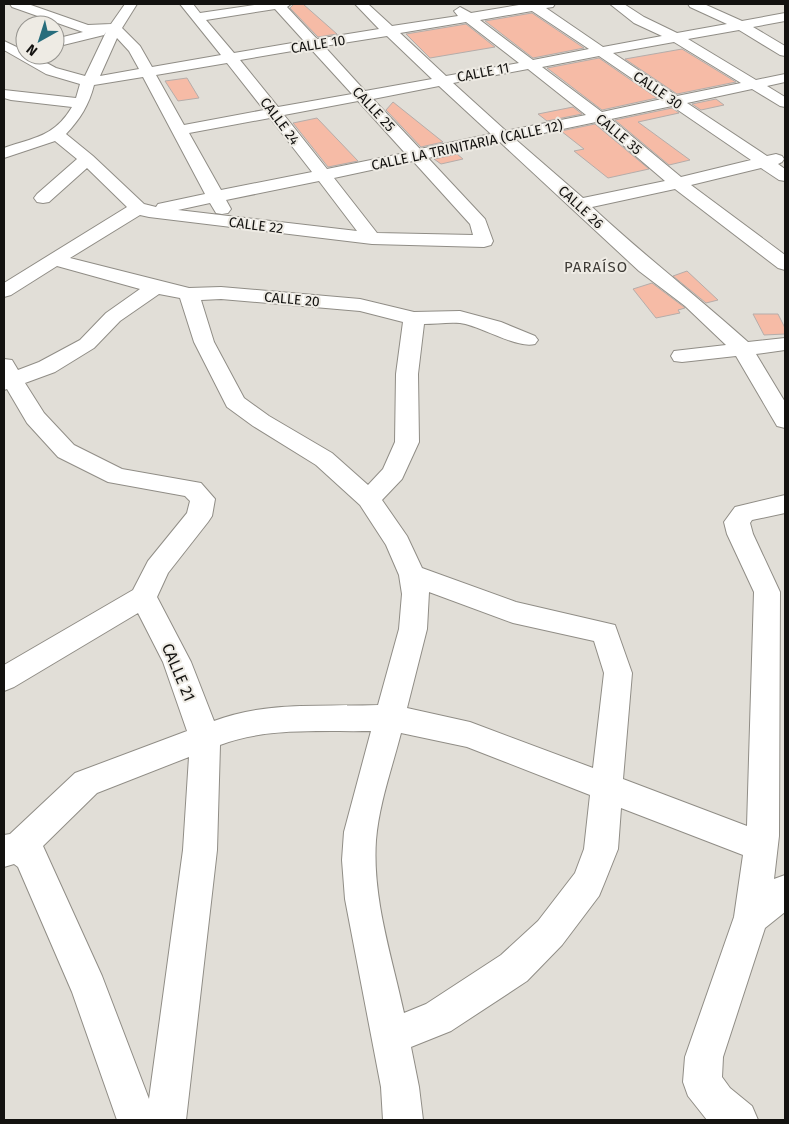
<svg xmlns="http://www.w3.org/2000/svg" width="789" height="1124" font-family="'Fira Sans',sans-serif">
<rect width="100%" height="100%" fill="#e1ded7"/>
<path fill="#f6bba6" stroke="#b5adaa" d="M294,4h9l34,30 -19,3 -28,-29z
M532,13l52,35 -51,10 -48,-37z
M466,24l29,23 -65,11 -24,-24z
M682,49l54,33 -59,12 -52,-35z
M599,58l58,40 -55,12 -55,-42z
M187,78l12,20 -21,3 -13,-20z
M716,99l8,6 -23,5 -9,-6z
M393,102l50,40 -22,5 -35,-37z
M573,107l9,7 -35,7 -9,-7z
M672,108l7,5 -41,9 52,38 -21,5 -54,-45z
M317,118l41,43 -30,6 -35,-44z
M595,124l54,45 -41,9 -34,-27 10,-2 -23,-18z
M457,154l6,5 -22,5 -7,-5z
M687,271l31,29 -12,3 -33,-27z
M652,283l32,24 1,1 -7,2 2,3 -24,5 -23,-29z
M753,314h25l7,14v6l-21,1z"/>
<g fill="none" stroke-linecap="round" stroke-linejoin="round">
<g stroke="#908d86" stroke-width="2">
<path id="minor" d="M10,4h18l60,21 23,-1 14,-20h12l-15,24 18,18 12,21 69,-12 -41,-51h13l7,9 61,-9h30l-4,3 30,32 62,-10 -24,-25h13l24,22 66,-10 -4,-5 6,-4 11,6 54,-9h30l-2,3 -7,1 57,39 59,-11 -28,-13 -24,-19h14l20,13 33,16 50,-9 -37,-17 -2,-3h16l38,17 43,-8v8l-32,6 32,19v10l-5,-1 -41,-25 -51,9 68,41 29,-6v8l-18,4 18,11v10l-5,-1 -28,-17 -65,14 80,53 9,-2 6,2 2,3 -2,3 -4,2 7,5v12l-6,-1 -18,-12 -70,17 94,70v15l-7,-2 -103,-79 -83,18c50,47 105,89 156,135l37,-4v12l-29,4 29,48v26l-8,-2 -41,-70 -54,6 -8,-1 -3,-5 3,-5 52,-6 -41,-39 -46,-35 -139,-129 -72,16 57,61 8,22 -2,4 -7,2 -112,-3 -223,-27 -9,-2 -70,43 119,30 32,-1 139,12 54,13 46,-1 41,11 34,14 3,4 -3,4c-19,5 -53,-18 -75,-21 -12,-1 -25,1 -36,1l-6,50 1,68 -17,37 -20,21 25,36 15,32 94,34 99,23 17,48 -9,106 124,47 7,-234 -27,-58 -3,-12 11,-15 50,-12v18l-33,7 -2,3 3,11 27,58 -1,244 -5,43 11,-4v37l-20,16 -42,129 -1,20 8,11 22,18 6,14h-51l-19,-24 -5,-14 2,-25 49,-140 9,-62 -122,-47 -3,41 -14,35 -5,12 -37,49 -35,36 -76,50 -40,16 8,40 4,33h-40l-2,-33 -36,-188 -3,-39 2,-28 27,-101c-50,1 -104,-4 -151,14l-3,105 -31,270h-69l-45,-128 -54,-125 -4,-3 -10,3v-32l6,-1 65,-61 112,-42 -24,-69 -25,-49 -124,74 -10,4v-26l129,-75 15,-29 39,-48 3,-12 -5,-5 -77,-14 -50,-25 -31,-34 -20,-34 -3,1v-31l8,1 6,10 21,-8 41,-22 26,-27 34,-24 -83,-23 -46,29 -7,2v-14l123,-76 -40,-39 -38,34 -6,1 -6,-1 -3,-4 3,-4 40,-35 -22,-18 -51,17v-10c31,-11 50,-11 68,-41l-61,-7 -7,-2v-8l72,8 4,-14 -34,-10 -42,-24v-9l21,10v4h7l24,13 29,8 21,-44 -2,3 -49,12v-8l28,-7 -71,-25zM275,9l29,32 -70,12 -28,-33zM532,11l57,38 -56,11 -53,-40zM466,22l53,41 -73,13 -46,-43zM387,36l45,43 -67,12 -41,-45zM117,38l12,13 10,18 -39,7zM674,42l67,41 -64,13 -64,-43zM310,48l42,46 -74,13 -38,-47zM599,56l63,43 -60,13 -60,-45zM227,63l37,47 -80,15 -28,-50zM528,69l58,46 -80,16 -53,-48zM143,77l62,117 -47,10 -2,3 -12,-3 -51,-48 -27,-22c14,-15 23,-29 28,-49zM439,86l52,48 -71,15 -47,-50zM358,101l47,52 -78,16 -43,-54zM672,106l79,54 -70,17 -70,-58zM270,118l42,54 -91,18 -32,-57zM596,122l69,59 -82,17 -68,-59zM413,161l57,63 3,11 -96,-2 -43,-55zM319,181l38,50 -179,-21 32,-7 6,10 6,1 6,-1 3,-4 -5,-9zM159,294l21,4 14,44 33,65 26,19 63,39 44,40 26,40 13,30 3,19 -3,35 -21,76c-55,2 -112,-4 -164,16l-23,-59 -34,-65 11,-24 40,-51 4,-6 3,-17 -14,-16 -79,-14 -48,-24 -30,-32 -19,-30 30,-11 39,-24 26,-27zM221,299l139,12 43,11 -7,52 -1,68 -12,27 -15,16 -36,-32 -63,-37 -25,-18 -30,-56 -13,-42zM429,592l84,31 81,18 10,32 -11,95 -123,-46 -63,-14 20,-79zM401,733l66,14 123,48 -6,54 -9,24 -37,48 -37,34 -75,49 -22,9c-12,-56 -32,-115 -28,-173 3,-36 16,-72 25,-107zM189,757l-6,93 -34,249 -47,-123 -59,-130 54,-53z"/>
</g>
<use href="#minor" fill="#fff" fill-rule="evenodd"/>
</g>
<g text-anchor="middle" stroke-width="4" stroke-linejoin="round" paint-order="stroke">
<g font-size="14" fill="#131210" stroke="#eeebe4">
<text transform="translate(318 44) rotate(-9)" y="5">CALLE 10</text>
<text transform="translate(483 72) rotate(-11)" y="5">CALLE 11</text>
<text transform="translate(658 90) rotate(34)" y="5">CALLE 30</text>
<text transform="translate(374 109) rotate(47)" y="5">CALLE 25</text>
<text transform="translate(280 121) rotate(53)" y="5">CALLE 24</text>
<text transform="translate(619 134) rotate(40)" y="5">CALLE 35</text>
<text transform="translate(467 145) rotate(-12)" y="5">CALLE LA TRINITARIA (CALLE 12)</text>
<text transform="translate(581 207) rotate(43)" y="5">CALLE 26</text>
<text transform="translate(256 225) rotate(7)" y="5">CALLE 22</text>
<text transform="translate(292 299) rotate(5)" y="5">CALLE 20</text>
</g>
<g font-size="15" letter-spacing="1" fill="#3e3b36" stroke="#eeebe4">
<text x="596" y="272">PARAÍSO</text>
</g>
<g font-size="16" fill="#131210" stroke="#eeebe4">
<text transform="translate(179 672) rotate(67)" y="6">CALLE 21</text>
</g>
</g>
<rect width="789" height="1124" fill="none" stroke="#131210" stroke-width="10"/>
<g transform="translate(40 40) rotate(219)"><circle r="24" fill="#eeebe4" stroke="#96948f"/>
<path d="M0-4L9 19L0 12L-9 19Z" fill="#276d7c"/>
<text y="-8" font-size="14" font-weight="bold" text-anchor="middle" fill="#131210">N</text>
</g>
</svg>
